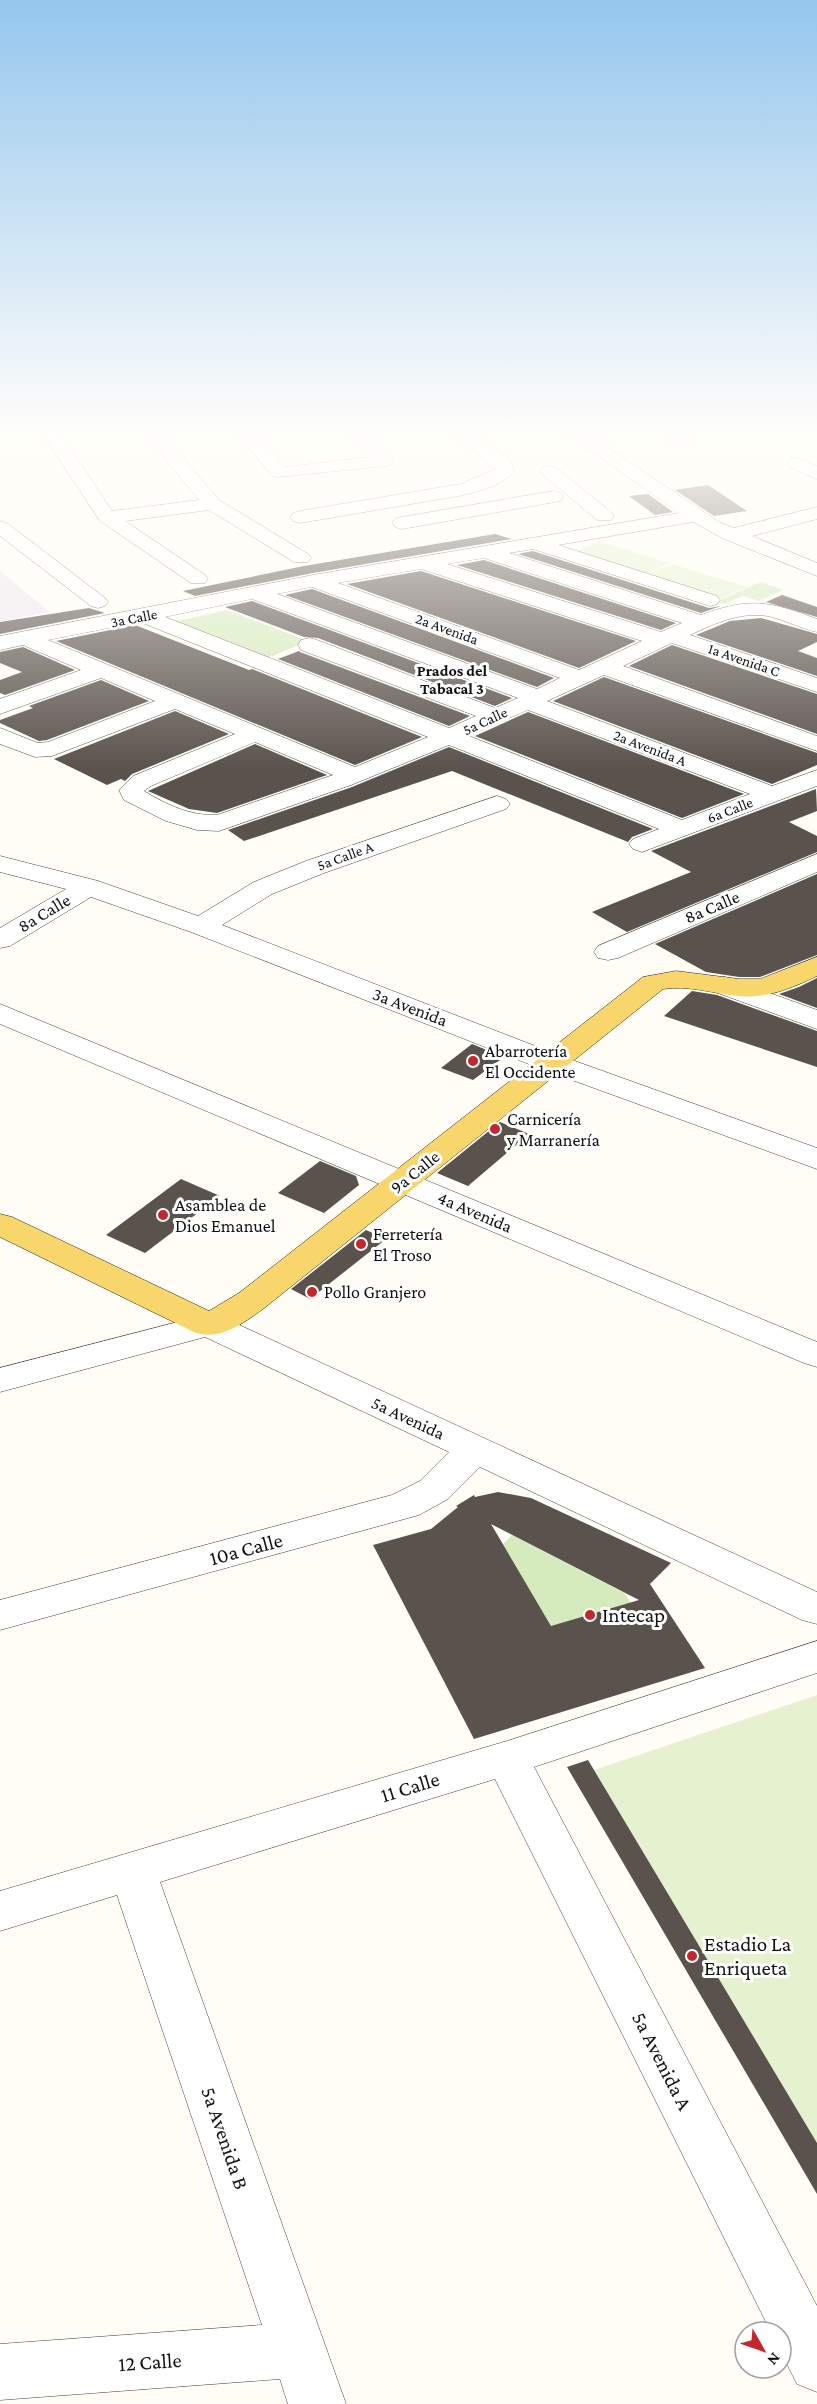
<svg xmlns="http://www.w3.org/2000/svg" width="817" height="2404" font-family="'Crimson Pro',serif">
<rect width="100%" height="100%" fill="#fffdf5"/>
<path fill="#eee6ef" d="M0,571l50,41 -50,9z"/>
<path fill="#d5ebbd" d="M760,582l24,8 -25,11 -16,-5 -19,8 -8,-2z
M227,610l81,31 -45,19 -91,-38z
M512,1535l112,58 7,10 -80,23 -34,-57 -22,6 -5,-18z"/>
<path fill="#e6f2cf" d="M599,541l71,22 -29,13 -72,-23z
M672,564l75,23 -29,13 -75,-24z
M817,1695v448l-223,-373z"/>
<path fill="#5a524d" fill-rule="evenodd" d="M708,485l39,26 -33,5 -39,-26z
M648,494l25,18 -18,3 -26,-19z
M495,534l17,5 -199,34 -118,23 -12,-5 121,-25z
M533,551l176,57 12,-2 -20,7 -183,-59z
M484,560l192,63 -15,7 -204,-65z
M421,571l215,70 -57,27 -232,-84z
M312,589l242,89 -17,9 -252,-92z
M782,595l35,12v10l-51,-15z
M252,601l260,97 -17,8 -177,-68 -14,-1 -79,-30z
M89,608l16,5 -105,21v-12z
M761,618l56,16v8l-19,9 19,7v18l-121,-41 34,-14z
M135,625l114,45 3,-1 170,68 -67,28 -299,-124z
M672,645l145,49v40l-188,-68z
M23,647l52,23 -70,25 -5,-2v-13l22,-8 -22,-9v-11z
M299,651l1,1 170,64 -21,10 -171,-67z
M604,677l213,76v12l-45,19 -219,-83z
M101,680l48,21 -102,39 -8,1 -39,-18v-3l33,-12 -4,-2z
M175,711l54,23 -97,40 -7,7 -4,-2 -14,6 -53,-26z
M528,712l216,82 -62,24 -207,-82z
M255,744l72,31 -110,38 -28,-4 -41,-18z
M449,747l204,82 -21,8 -4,5 -176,-71 -208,70 -16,-11 124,-43z
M816,789l1,22 -28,11 28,14v16l-190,80 -35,-20 99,-40 -40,-21z
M817,874v81l-57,22h-21l-33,-5 -51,-28z
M817,978v30l-38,-14 20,-7z
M692,991l25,4 100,36v36l-153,-51z
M472,1044l32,13 -31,23 -32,-12z
M500,1122l29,12 -61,52 -31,-13z
M320,1161l36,15 3,9 -35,28 -46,-20z
M181,1179l39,17 -75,57 -39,-18z
M366,1230l20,9 -76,60 -19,-10z
M498,1492l33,6 140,65 -21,21 55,84 -231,71 -101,-194 58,-16 27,-22 -2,-1 18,-11 1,2zM491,1524l148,76 -88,26z
M588,1760l229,383v51l-250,-427z"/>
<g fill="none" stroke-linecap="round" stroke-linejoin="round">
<g stroke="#444" stroke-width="1">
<path id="minor" d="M42,433h18l52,78 87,-11 -55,-67h18l57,67 89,54 3,4 -3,4h-14l-85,-52 -84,11 80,54 3,4 -3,4h-14l-91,-62z
M235,433h18l32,34 86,-10 -23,-24h19l27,28 -3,4 -6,1 -106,11 -6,-1z
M453,433h20l38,28 3,10c-10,14 -34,20 -50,24l-164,28 -7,-2 -3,-4 3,-4 7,-2 161,-27 35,-15z
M566,433h20l133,89 15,6 83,-21v12l-65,17 65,27v13l-93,-37 -31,-17 -135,23 159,51 3,4 -3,4 -7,2 -177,-57 -24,4 192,62c49,-18 68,-14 116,4v13c-15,-3 -30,-11 -45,-15 -29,-7 -56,6 -82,18l127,43v14l-145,-49 -49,23 194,70v15l-213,-76 -57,26 225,85 45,-16v16l-175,66 -9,-3 -4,-5 4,-5 26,-10 -210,-84 -98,40 -132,46 -22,-1 -31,-9 -42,-21 -5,-10 14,-14 102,-42 -60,-25 -123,47 -17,1 -35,-13v-16l38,15 10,-1 107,-41 -54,-23 -101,36v-15l81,-29 -58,-25 -23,5v-14l313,-61 366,-62zM484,558l198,65 -21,9 -214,-68zM421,569l221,72 -63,29 -241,-87zM312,587l248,91 -23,11 -260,-95zM252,599l266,99 -23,10 -178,-68 -8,-2 -8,2 -3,5 3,5 175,66 -27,12 -284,-111zM140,622l288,115 -73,30 -307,-127zM528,710l222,84 -68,26 -213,-84zM255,742l78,33 -116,40c-27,1 -50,-10 -73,-24l7,-5z
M662,433h22l7,6 -3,4c-9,2 -20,-2 -26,-10z
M796,458l21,8v13l-27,-12 -3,-4 3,-4z
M549,466l6,1 56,45 3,4 -3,4h-14l-54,-45 -3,-4 3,-4z
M554,491l7,2 2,4 -2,4 -159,28 -7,-2 -3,-4 3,-4 7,-2z
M0,521l7,2 98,75 3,4 -3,4 -7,2 -7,-2 -91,-70z
M497,796l9,3 4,5 -4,5 -182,64 -52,21 -50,31 339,131 256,92v21l-278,-101 -348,-136 -100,-35 -81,49 -10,2v-20l66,-39 -66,-17v-16l98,25 100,35 56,-34 52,-21z
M817,854v18l-199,86 -10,2 -10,-2 -4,-6 4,-6z
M725,977l92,33v19l-102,-37 -4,-6 4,-6z
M0,1004l817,338v25l-13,-4 -804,-339z
M209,1314l13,3 595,275v32l-15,-4 -322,-153 -32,32 -29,16 -419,115v-30l392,-105 28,-14 29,-29 -244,-115 -205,55v-24z
M817,1641v32l-283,94 283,539v86l-20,-8 -16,-32v-20h-10l-276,-553 -335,103 186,522h-58l-8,-25 -280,21v-56l262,-19 -145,-430 -117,36v-40l507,-150z"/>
</g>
<g stroke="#222" stroke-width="1">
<path id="major" d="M817,957v19c-25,12 -51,23 -80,20 -25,-3 -49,-11 -74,-7l-400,320c-20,14 -41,31 -67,24l-196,-96v-23l12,3 197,94 30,-18 404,-316 33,-6 63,8h21z"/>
</g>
<use href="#minor" fill="#fff" fill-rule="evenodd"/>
<use href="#major" fill="#f9d66b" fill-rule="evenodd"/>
</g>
<linearGradient id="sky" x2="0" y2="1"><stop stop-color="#95c6ee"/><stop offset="0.56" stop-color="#fffefa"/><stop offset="1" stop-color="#fffefa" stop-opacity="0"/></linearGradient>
<rect width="817" height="769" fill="url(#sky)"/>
<g fill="#c4262e" stroke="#fff" stroke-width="2">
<circle cx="473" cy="1061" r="6"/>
<circle cx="495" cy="1129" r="6"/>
<circle cx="163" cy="1215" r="6"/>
<circle cx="361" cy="1244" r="6"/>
<circle cx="312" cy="1292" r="6"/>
<circle cx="590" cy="1615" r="6"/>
<circle cx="692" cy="1956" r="6"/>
</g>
<g text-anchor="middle" stroke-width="6" stroke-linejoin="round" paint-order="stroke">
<g font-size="15" fill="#111" stroke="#fff">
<text transform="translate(134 618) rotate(-11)" y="5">3a Calle</text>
<text transform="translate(447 629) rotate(20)" y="5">2a Avenida</text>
<text transform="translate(744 660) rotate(19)" y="5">1a Avenida C</text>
<text transform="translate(485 721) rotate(-25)" y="5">5a Calle</text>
<text transform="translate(650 748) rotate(21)" y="5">2a Avenida A</text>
<text transform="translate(730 810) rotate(-21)" y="5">6a Calle</text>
<text transform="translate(345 856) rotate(-20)" y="5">5a Calle A</text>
</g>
<g font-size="16" font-weight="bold" fill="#111" stroke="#fff">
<text x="452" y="676">Prados del<tspan x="452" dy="18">Tabacal 3</tspan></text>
</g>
<g font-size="18" fill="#111" stroke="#fff">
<text transform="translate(712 907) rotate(-23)" y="6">8a Calle</text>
<text transform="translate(44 913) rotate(-31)" y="6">8a Calle</text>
<text transform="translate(410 1007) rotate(21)" y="6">3a Avenida</text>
<text transform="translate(415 1172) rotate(-39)" y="6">9a Calle</text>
<text transform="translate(475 1212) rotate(23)" y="6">4a Avenida</text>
<text transform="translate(408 1418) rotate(25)" y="6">5a Avenida</text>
</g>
<g font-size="18" fill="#111" stroke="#fff" text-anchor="start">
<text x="485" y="1057">Abarrotería<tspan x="485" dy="21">El Occidente</tspan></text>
<text x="507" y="1125">Carnicería<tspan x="507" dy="21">y Marranería</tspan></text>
<text x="175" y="1211">Asamblea de<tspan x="175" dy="21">Dios Emanuel</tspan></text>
<text x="373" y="1240">Ferretería<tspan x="373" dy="21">El Troso</tspan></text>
<text x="324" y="1298">Pollo Granjero</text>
</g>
<g font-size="21" fill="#111" stroke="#fff">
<text transform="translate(246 1549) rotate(-15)" y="7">10a Calle</text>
<text transform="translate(410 1787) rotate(-17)" y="7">11 Calle</text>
<text transform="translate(662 2061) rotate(63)" y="7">5a Avenida A</text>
<text transform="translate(225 2138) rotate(71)" y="7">5a Avenida B</text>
<text transform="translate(150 2362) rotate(-4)" y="7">12 Calle</text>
</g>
<g font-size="21" fill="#111" stroke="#fff" text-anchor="start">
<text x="602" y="1622">Intecap</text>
<text x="704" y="1951">Estadio La<tspan x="704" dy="24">Enriqueta</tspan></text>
</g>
</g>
<g transform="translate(763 2350) rotate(130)"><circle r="28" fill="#ffffff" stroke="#a0a0a0" stroke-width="1.5"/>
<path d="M0-4.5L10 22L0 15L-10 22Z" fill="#c4262e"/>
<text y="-9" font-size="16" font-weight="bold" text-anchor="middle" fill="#111111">N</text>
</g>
</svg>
